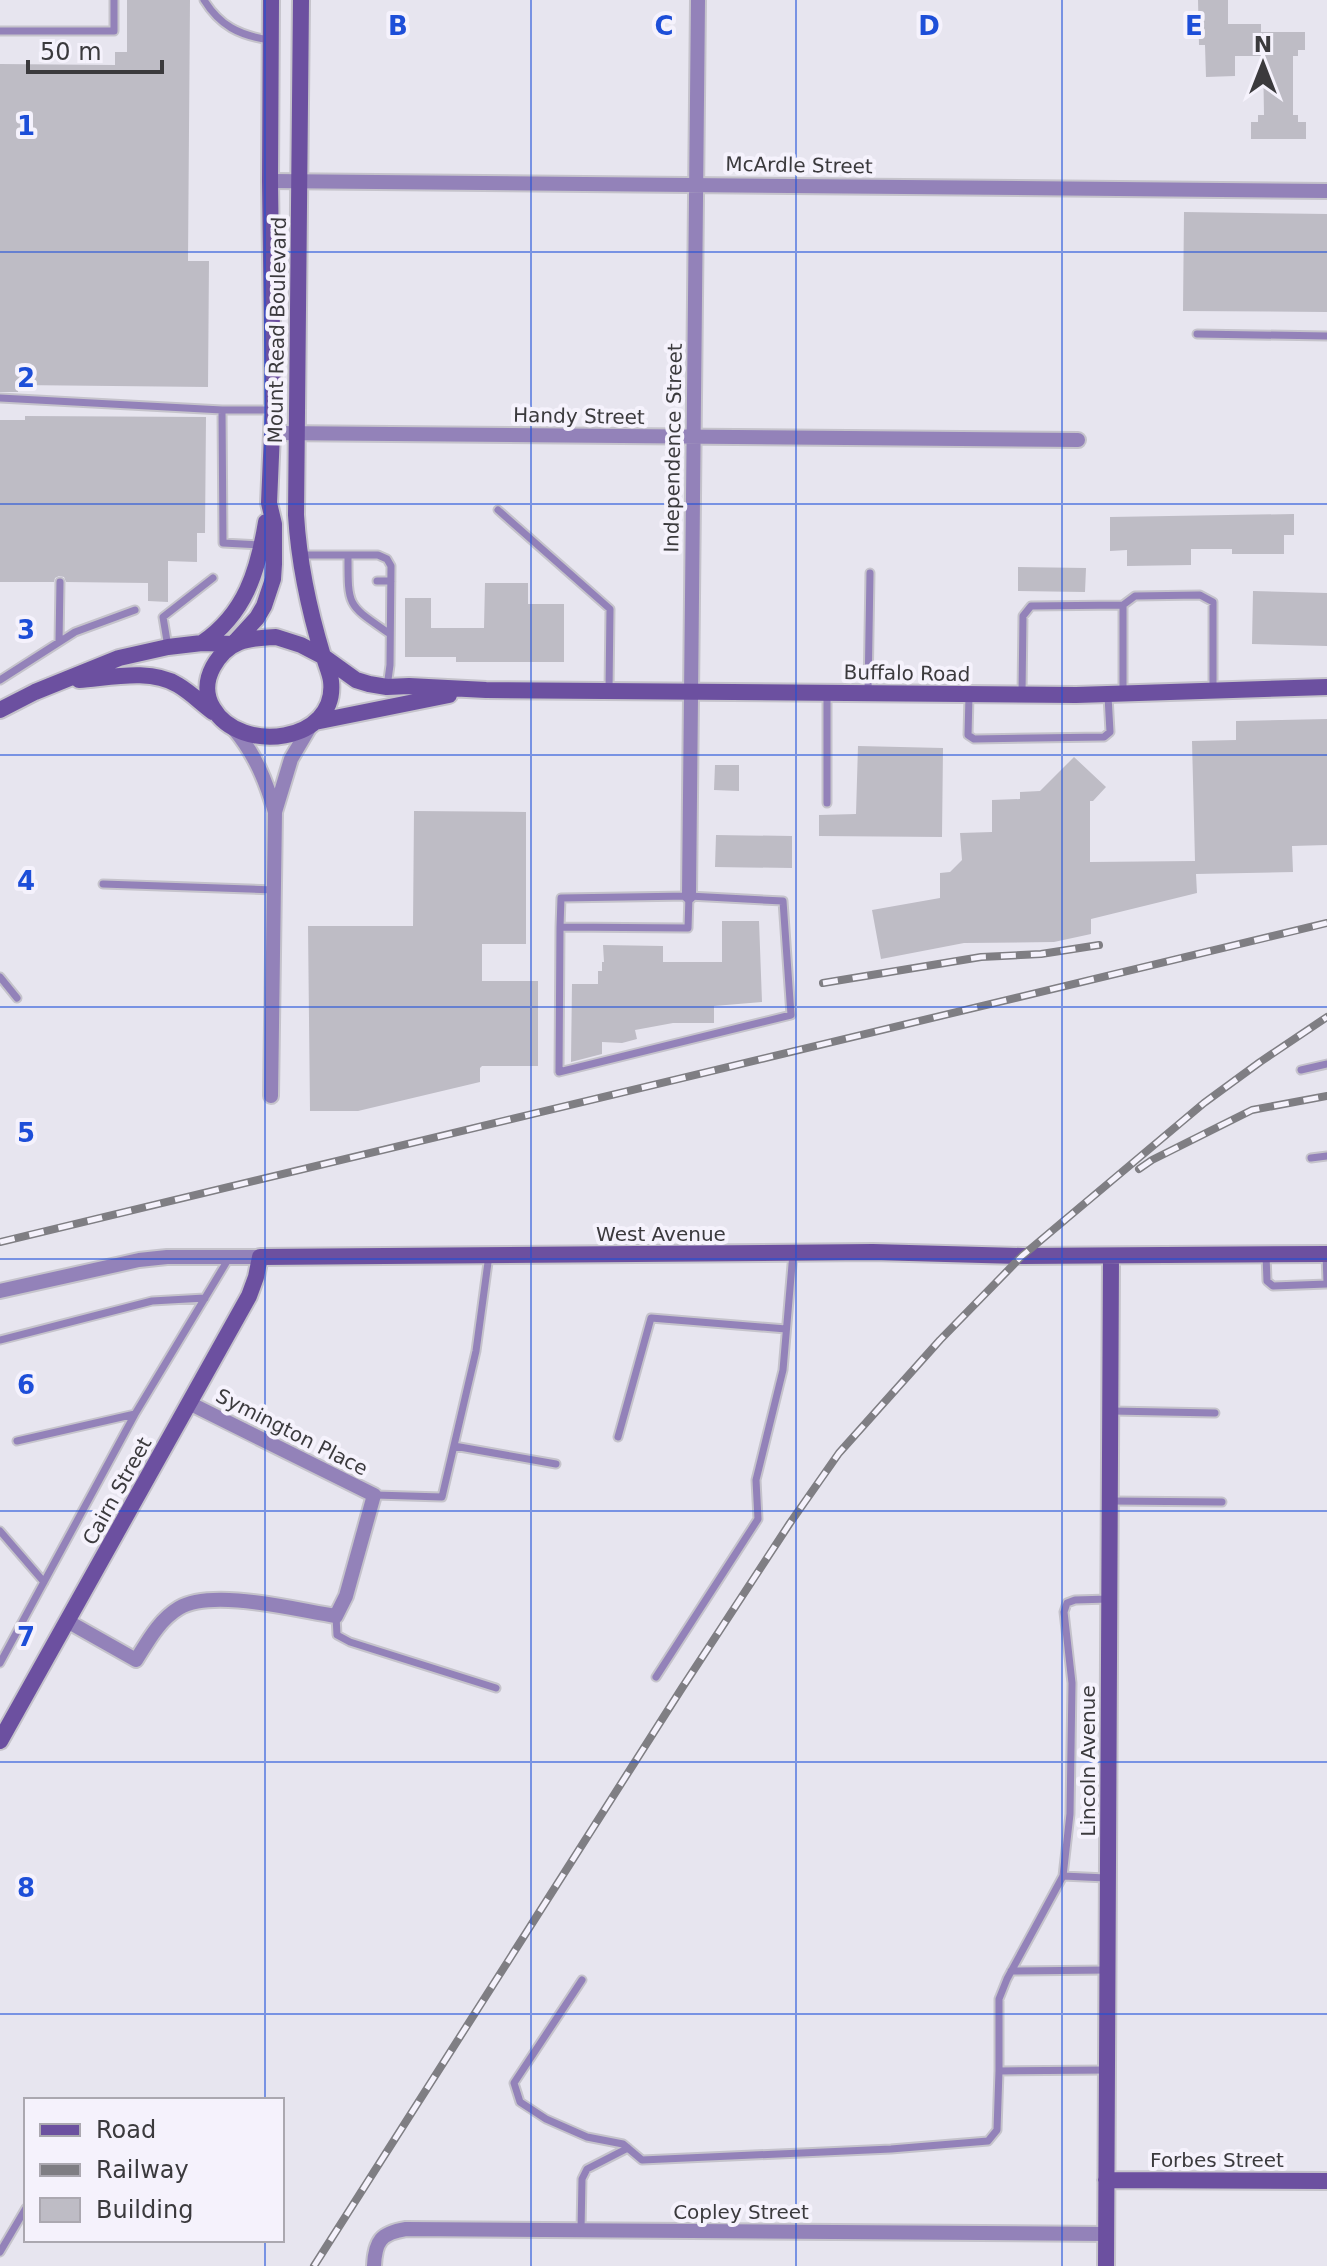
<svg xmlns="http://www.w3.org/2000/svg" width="1327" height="2266" font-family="'DejaVu Sans',sans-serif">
<rect width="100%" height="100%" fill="#e7e5ef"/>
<path fill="#bebcc5" d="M127,0h63l-2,261h21l-1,126 -190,-2v7h-18v-328l115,1v-13h12z
M1198,0h30v24h33v8h44v18h-7v6h-5v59h5v7h8v17h-55v-17h7v-7h6l-1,-59h-28v20l-29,1 -1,-32h-6z
M1184,212l143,2v98l-144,-1z
M25,416l181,1 -1,116h-8v29l-29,-1v41l-20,-1v-18l-82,-1 -2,-5 -5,-1 -4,2 -1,4h-54v-162h25z
M1294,514v21h-10v19h-52v-5h-41v16l-64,1v-16l-17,1v-34z
M1018,567l68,1 -1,24 -67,-1z
M485,583h43v21h36v58h-108v-5h-51v-59h26v30h53z
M1253,591l74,2v53l-75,-2z
M1327,719v126l-35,1 1,26 -97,2 1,19 -106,26v15l-37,8 -90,1 -83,16 -9,-49 68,-12v-25l10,-1 12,-12 -2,-27 32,-1v-32l28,-1v-7l20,-1 34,-34 32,30 -13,14h-3v61l105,-1 -3,-120 44,-1v-19z
M858,746l85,2 -1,89 -123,-1v-21l37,-1z
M715,765h24v26l-25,-1z
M414,811l112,1v132h-44v37h56v85h-56l-2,2v14l-122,29h-48l-2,-185h105z
M716,835l76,1v32l-77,-1z
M722,921h37l3,81 -48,4v17h-41l-38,7 2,9 -15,4 -20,-1v12l-31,8 1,-78h26v-13h4v-9h2l-1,-17 60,1v16h59z"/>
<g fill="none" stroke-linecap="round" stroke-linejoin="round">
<g stroke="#c5c3cb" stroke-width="11">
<path id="lane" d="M204,0c16,26 35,35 65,40
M0,31h114v-31
M1197,334l130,2
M0,398l222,12h51
M222,410l1,133 39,2
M498,510l112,99 -1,81
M301,555h77l9,4 4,7 -1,99 -3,22
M348,555c0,53 -1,49 42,79
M377,581h14
M59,642l1,-60
M168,647l-5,-30 50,-39
M0,680l75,-48 60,-22
M868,693l2,-120
M1022,693l1,-77 8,-10 92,-1 12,-9 65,-1 13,7v87
M1123,694v-89
M969,696l-1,39 6,4 130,-2 6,-5 -2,-36
M827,803v-109
M103,884l171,6
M560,927l1,-29 128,-2 94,5 8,114 -232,57 1,-145 128,1 1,-32
M0,977l17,21
M1301,1070l26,-6
M1311,1158l16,-2
M1326,1254l1,28
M1266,1255l1,26 6,5 54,-2
M0,1340l152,-39 53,-3
M1112,1411l103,2
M618,1437l33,-119 135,11
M17,1441l118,-27
M454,1446l102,18
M375,1495l67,2 34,-146 13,-96
M1112,1501l110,1
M0,1531l44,51
M336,1616l1,19 13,7 146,46
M0,1663l135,-249 94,-156
M656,1677l102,-158 -2,-39 27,-110 10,-117
M1063,1876l7,-62 2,-131 -8,-71 3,-9 8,-3 34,-1
M1011,1971l96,-1
M582,1980l-68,103 6,19 26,17 41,18 36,7 19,16 249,-11 97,-8 9,-11 2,-59 108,-1
M999,2071v-72l8,-20 56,-103 43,2
M581,2230l1,-51 5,-10 41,-21
M0,2252l26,-44"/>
</g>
<g stroke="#c5c3cb" stroke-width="18">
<path id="street" d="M270,181l1057,10
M273,433l805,7
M234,729c21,25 32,52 41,83
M689,896l9,-896
M271,1096l4,-284 16,-53 20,-34
M0,1291l139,-31 28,-3h93
M67,1621l69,39c12,-19 23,-40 43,-52 34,-20 117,2 157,8l10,-20 28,-101 -185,-92
M374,2266c1,-25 7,-33 32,-37l700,5"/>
</g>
<g stroke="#c5c3cb" stroke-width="20">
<path id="secondary" d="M301,0l-5,515c3,49 13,95 27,141
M276,637l25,8 23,12c2,8 6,16 7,24 7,62 -91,74 -118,27 -8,-13 -7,-28 0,-41 15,-27 34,-29 63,-30z
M202,643c43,-29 56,-72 64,-121
M234,643l23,-25 7,-12 9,-27 1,-15v-40l-5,-21 4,-93 -3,-229 1,-181
M324,657l32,23 13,4 18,3 22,-1 77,4 590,5 251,-8
M79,680c30,-2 71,-12 99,5 12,7 23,18 35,27
M0,710l35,-18 84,-34 49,-11 34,-4 31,1
M315,722l134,-27
M0,1741l249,-445 7,-19 4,-20 613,-5 149,4 305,-2
M1106,2180l221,1
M1106,2266l5,-1010"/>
</g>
<use href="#lane" stroke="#9382b9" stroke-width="7"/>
<use href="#street" stroke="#9382b9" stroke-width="14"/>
<use href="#secondary" stroke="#6c50a0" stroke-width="16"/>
<g stroke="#7f7e83" stroke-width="8">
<path id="rail" d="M823,983l158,-26 60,-3 58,-9
M1139,1169l13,-9 100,-50 75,-14
M0,1242l1327,-319
M314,2266l368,-578 108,-165 49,-70 101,-113 82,-84 182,-153 56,-41 67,-45"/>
</g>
<use href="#rail" stroke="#f5f2fc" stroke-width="5" stroke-dasharray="15" stroke-linecap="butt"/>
</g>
<path fill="none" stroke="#1d4ed8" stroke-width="2" stroke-opacity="0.55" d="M265,0v2100M531,0v2266M796,0v2266M1062,0v2266M0,252h1327M0,504h1327M0,755h1327M0,1007h1327M0,1259h1327M0,1511h1327M0,1762h1327M0,2014h1327M265,2240v26"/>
<g text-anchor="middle" stroke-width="8" stroke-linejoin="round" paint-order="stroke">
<g font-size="20" fill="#3b3a3d" stroke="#f5f2fc">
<text transform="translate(799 165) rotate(1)" y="7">McArdle Street</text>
<text transform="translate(277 330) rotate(-89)" y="7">Mount Read Boulevard</text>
<text transform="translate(579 416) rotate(1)" y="7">Handy Street</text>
<text transform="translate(673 448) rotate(-89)" y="7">Independence Street</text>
<text transform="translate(907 673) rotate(1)" y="7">Buffalo Road</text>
<text x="661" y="1241">West Avenue</text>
<text transform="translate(292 1432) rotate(27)" y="7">Symington Place</text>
<text transform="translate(117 1491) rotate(-61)" y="7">Cairn Street</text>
<text transform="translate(1088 1761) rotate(-90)" y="7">Lincoln Avenue</text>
<text x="1217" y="2167">Forbes Street</text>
<text x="741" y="2219">Copley Street</text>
</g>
</g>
<g font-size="26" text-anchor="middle" font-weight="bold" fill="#1d4ed8" stroke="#f5f2fc" stroke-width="8" stroke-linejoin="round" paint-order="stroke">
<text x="398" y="35">B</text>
<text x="664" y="35">C</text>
<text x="929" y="35">D</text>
<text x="1194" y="35">E</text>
<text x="26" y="135">1</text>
<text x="26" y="387">2</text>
<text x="26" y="639">3</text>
<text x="26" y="890">4</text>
<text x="26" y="1142">5</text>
<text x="26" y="1394">6</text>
<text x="26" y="1646">7</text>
<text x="26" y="1897">8</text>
</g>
<rect x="24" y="2098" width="260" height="144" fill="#f5f2fc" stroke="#aba8b0" stroke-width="2"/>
<rect x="40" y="2124" width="40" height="12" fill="#6c50a0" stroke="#aba8b0" stroke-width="2"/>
<text x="96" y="2138" font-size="24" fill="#3b3a3d">Road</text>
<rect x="40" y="2164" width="40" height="12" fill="#7f7e83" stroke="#aba8b0" stroke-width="2"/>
<text x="96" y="2178" font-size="24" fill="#3b3a3d">Railway</text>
<rect x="40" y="2198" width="40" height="24" fill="#bebcc5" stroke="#aba8b0" stroke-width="2"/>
<text x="96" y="2218" font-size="24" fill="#3b3a3d">Building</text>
<g transform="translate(1263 64)" stroke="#f5f2fc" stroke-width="6" paint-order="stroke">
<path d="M0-6L14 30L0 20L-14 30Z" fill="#3b3a3d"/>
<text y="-12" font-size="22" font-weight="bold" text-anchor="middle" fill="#3b3a3d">N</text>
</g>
<path d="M28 60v12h134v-12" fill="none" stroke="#3b3a3d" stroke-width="4"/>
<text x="40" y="60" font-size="24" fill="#3b3a3d" stroke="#f5f2fc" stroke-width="6" paint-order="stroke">50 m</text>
</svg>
